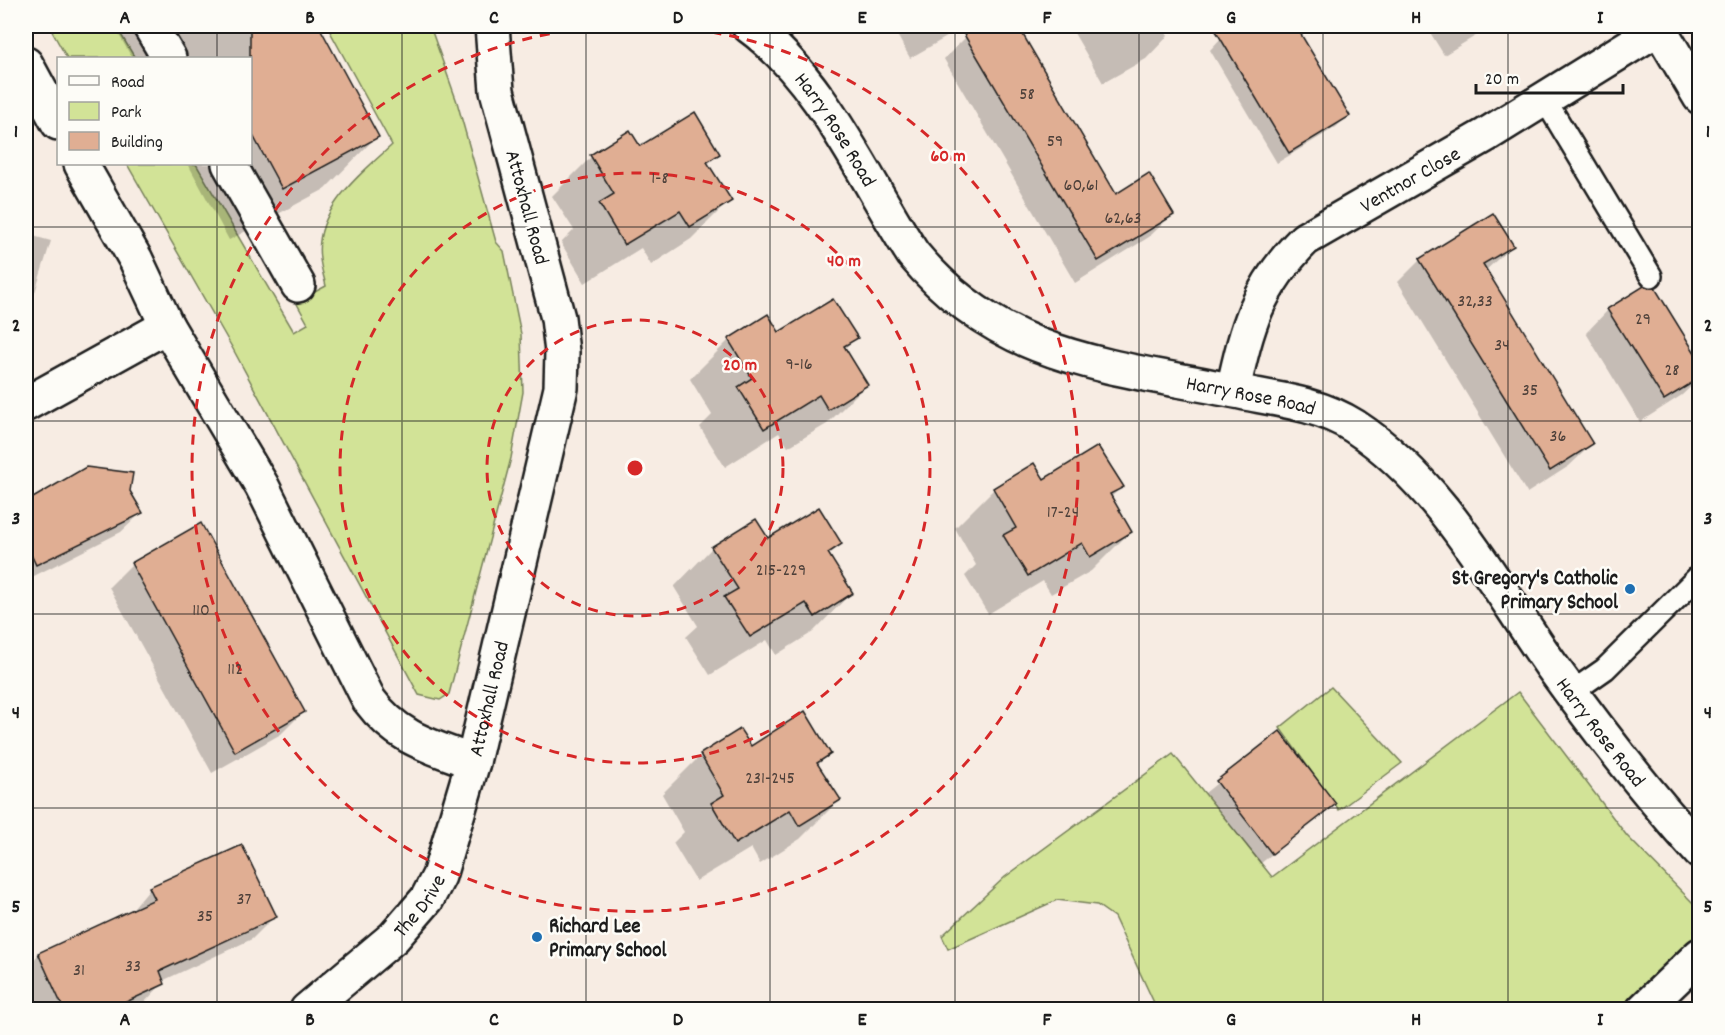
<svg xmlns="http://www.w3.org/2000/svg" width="1725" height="1035" font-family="Dekko,sans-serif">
<rect width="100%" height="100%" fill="#f7ece3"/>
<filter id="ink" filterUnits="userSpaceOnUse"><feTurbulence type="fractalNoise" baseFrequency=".0167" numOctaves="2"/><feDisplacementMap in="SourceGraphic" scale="12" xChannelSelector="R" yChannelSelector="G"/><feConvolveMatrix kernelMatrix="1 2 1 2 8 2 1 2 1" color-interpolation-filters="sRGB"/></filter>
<g filter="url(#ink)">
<path fill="#d2e397" stroke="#77805a" stroke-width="1.5" d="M49,26h67l19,32h-68z
M327,26h103l27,76 39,140 8,9 17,83 2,58 -12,66 -62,236 -9,6 -21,-5 -186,-346 -106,-185h69l98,168 14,-8 -12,-22 30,-16c-2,-9 -5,-18 -6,-27 -7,-49 41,-85 72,-114z
M1331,687l71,76 -63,47 -59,-82z
M1518,692l109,144 70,71 -4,40 -61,63 -475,-1 -43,-92 -17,-12 -40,-5 -109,49 -6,-13 63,-59 168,-123 99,123z"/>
<path fill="#0003" d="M114,26h204l59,110 -52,53 -96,51 -41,-76h62v-106h-118z
M892,26h68l-8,8 -42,24z
M986,26h30l99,170 57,19 -23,22 -74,46 -131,-224 22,-22z
M1070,26h92l6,10 -22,23 -43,24z
M1243,26h51l54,90 -12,11 -59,36 -67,-113 11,-12z
M1426,26h66l-48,29z
M630,132l10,16 78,6 -11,11 23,35 -39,39 -40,26 -10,-17 -56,35 -24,-40 13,-13 -22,-34 39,-39z
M26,234l25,7 -25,80z
M1512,246l-27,25 107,173 -23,22 -42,27 -129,-211 22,-22z
M1608,310l92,54v14l-18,17 -42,27 -54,-89z
M779,334l77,4 -12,11 22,36 -39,39 -39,23 -9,-14 -54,34 -25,-40 12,-12 -22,-36 39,-39z
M87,468l42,23 12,22 -20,19 -95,48v-76z
M1122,487l-12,11 20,34 -39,39 -40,23 -8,-13 -55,33 -23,-38 11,-11 -21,-37 39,-39z
M767,540l73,4 -12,12 23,37 -38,39 -37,23 -9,-15 -57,35 -24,-38 12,-11 -24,-39 38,-39z
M132,564l171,148 -22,22 -69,39 -103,-186z
M1279,733l55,71 -74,60 -55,-71z
M829,754l-12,12 22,34 -39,39 -40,25 -9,-16 -55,33 -23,-38 11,-11 -22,-38 39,-39z
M150,888l125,28 -23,23 -90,42 1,2 -22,23 -8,4h-107l2,-6 -2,-7v-29l13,-14 90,-41z"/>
<path fill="#e0ae93" stroke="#1c1c1c" stroke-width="1.5" d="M250,26h69l60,111 -97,52 -32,-59z
M959,26h59l98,168 33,-21 25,42 -76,46z
M1213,26h83l54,90 -61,37z
M695,112l25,42 -13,8 25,39 -42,26 -10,-16 -56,34 -25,-42 15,-9 -24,-39 40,-25 10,16z
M1493,213l21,33 -31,18 110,180 -43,27 -131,-212z
M1644,286l11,2 45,73v17l-36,22 -57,-91z
M833,299l25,39 -14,8 24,39 -40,25 -9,-15 -55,34 -26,-42 14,-9 -24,-39 40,-25 11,18z
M1098,446l26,41 -14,7 22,38 -42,25 -8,-14 -54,33 -25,-41 13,-7 -23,-40 41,-25 10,16z
M86,467l47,6 -3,18 13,22 -107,52 -10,-21v-42z
M819,507l23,37 -14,9 25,40 -38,24 -9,-14 -56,34 -26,-40 14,-8 -27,-42 45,-28 12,19z
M201,523l104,189 -70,40 -104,-189z
M805,711l26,43 -14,9 24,37 -42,26 -9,-16 -55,34 -24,-41 13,-8 -24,-41 40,-25 11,17z
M1280,731l56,73 -64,50 -56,-73z
M242,845l35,72 -117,54 5,13 -56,26h-45l-26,-57 117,-54 -6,-12z"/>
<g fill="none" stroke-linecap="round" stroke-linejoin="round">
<g stroke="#1c1c1c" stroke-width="26">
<path id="lane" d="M1544,98l107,178
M1572,692l33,-23 95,-94"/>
</g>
<g stroke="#1c1c1c" stroke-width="38">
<g id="street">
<path d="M150,26l19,32"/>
<path id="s1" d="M749,26c73,53 116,154 164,228 90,109 204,112 332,139 37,7 76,12 109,33 86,56 139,156 197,239 46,64 96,128 149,187"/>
<path d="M26,64l32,59"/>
<path d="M81,164l55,96 31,66 95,160 107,214c29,39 61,46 104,62"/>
<path d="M229,164l69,121"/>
<path id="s2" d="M1233,390c14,-64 24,-103 72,-151l181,-104 173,-107 41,69"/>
<path d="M26,404l141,-78"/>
<path id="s3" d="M307,1010l87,-73 33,-38 12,-23 34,-114 88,-374 1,-36 -4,-34 -61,-227 -5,-65"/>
<path d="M1643,1010l57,-55"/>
</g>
</g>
<use href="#lane" stroke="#fdfcf7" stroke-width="21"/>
<use href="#street" stroke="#fdfcf7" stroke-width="33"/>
</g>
</g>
<path fill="none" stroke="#1c1c1c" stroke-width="1.5" stroke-opacity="0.55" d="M217,26v32M402,26v984M586,26v984M770,26v984M955,26v984M1139,26v984M1323,26v984M1508,26v984M217,164v846M26,227h1674M26,421h1674M26,614h1674M26,808h1674"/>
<g fill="none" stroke="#d62828" stroke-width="3" stroke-dasharray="10 8">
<circle cx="635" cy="468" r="148"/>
<circle cx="635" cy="468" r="295"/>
<path d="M658 26A443 443 0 1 1 612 26"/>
</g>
<g fill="#1f6fb2" stroke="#fdfcf7" stroke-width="2">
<circle cx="1630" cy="589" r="6"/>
<circle cx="537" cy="937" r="6"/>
</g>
<g text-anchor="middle" stroke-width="5" stroke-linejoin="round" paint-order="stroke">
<g font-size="18" fill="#4d403a">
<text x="1027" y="99">58</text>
<text x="1055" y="146">59</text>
<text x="660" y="183">1-8</text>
<text x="1081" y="190">60,61</text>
<text x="1123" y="223">62,63</text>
<text x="1475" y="306">32,33</text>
<text x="1643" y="324">29</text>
<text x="1502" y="350">34</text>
<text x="799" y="369">9-16</text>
<text x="1672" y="375">28</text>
<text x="1530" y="395">35</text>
<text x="1558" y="441">36</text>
<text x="1063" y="517">17-24</text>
<text x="781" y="575">215-229</text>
<text x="201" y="615">110</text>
<text x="235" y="674">112</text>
<text x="770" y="783">231-245</text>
<text x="244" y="904">37</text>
<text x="205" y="921">35</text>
<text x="133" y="971">33</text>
<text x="79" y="975">31</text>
</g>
<g font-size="21" fill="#1c1c1c" stroke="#fdfcf7">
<text dy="7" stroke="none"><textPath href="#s1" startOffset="136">Harry Rose Road</textPath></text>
<text dy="7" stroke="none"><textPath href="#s2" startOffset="291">Ventnor Close</textPath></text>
<text transform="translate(528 207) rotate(75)" y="7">Attoxhall Road</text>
<text dy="7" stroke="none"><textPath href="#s1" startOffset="658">Harry Rose Road</textPath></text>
<text dy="7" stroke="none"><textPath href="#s3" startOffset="374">Attoxhall Road</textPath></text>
<text dy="7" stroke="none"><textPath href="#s1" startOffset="1162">Harry Rose Road</textPath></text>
<text dy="7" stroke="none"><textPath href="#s3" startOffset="154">The Drive</textPath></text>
</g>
<g font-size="21" font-weight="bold" fill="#1c1c1c" stroke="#fdfcf7" text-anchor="end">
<text x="1618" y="584">St Gregory's Catholic<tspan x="1618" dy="24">Primary School</tspan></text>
<text x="549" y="932" text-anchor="start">Richard Lee<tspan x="549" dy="24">Primary School</tspan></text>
</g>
</g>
<circle cx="635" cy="468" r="9" fill="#d62828" stroke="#fdfcf7" stroke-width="3"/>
<g font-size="18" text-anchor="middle" font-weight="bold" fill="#d62828" stroke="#fdfcf7" stroke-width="5" stroke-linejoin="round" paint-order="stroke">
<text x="948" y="161">60 m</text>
<text x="844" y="266">40 m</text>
<text x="740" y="370">20 m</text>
</g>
<rect width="1725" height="1035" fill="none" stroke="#fdfcf7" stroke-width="66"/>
<rect x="57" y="57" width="195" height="108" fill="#fdfcf7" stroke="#a3a29f" stroke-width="1.5"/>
<rect x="69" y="76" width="30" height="9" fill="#fdfcf7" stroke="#a3a29f" stroke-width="1.5"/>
<text x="111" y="87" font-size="18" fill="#1c1c1c">Road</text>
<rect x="69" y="102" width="30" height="18" fill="#d2e397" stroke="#a3a29f" stroke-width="1.5"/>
<text x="111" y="117" font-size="18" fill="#1c1c1c">Park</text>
<rect x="69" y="132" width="30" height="18" fill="#e0ae93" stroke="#a3a29f" stroke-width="1.5"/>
<text x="111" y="147" font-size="18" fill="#1c1c1c">Building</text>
<path d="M1476 84v9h147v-9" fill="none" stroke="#1c1c1c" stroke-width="3"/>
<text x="1485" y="84" font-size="18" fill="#1c1c1c" stroke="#fdfcf7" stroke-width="4.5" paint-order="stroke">20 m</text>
<rect x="33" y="33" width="1659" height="969" fill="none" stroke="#1c1c1c" stroke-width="2"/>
<g font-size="20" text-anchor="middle" font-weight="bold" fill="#1c1c1c">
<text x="125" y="23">A</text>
<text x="310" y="23">B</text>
<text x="494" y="23">C</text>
<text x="678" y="23">D</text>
<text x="862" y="23">E</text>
<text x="1047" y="23">F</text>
<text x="1231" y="23">G</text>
<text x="1416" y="23">H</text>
<text x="1600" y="23">I</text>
<text x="16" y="137">1</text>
<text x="1708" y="137">1</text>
<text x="16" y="331">2</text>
<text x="1708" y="331">2</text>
<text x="16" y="524">3</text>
<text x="1708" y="524">3</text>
<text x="16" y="718">4</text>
<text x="1708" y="718">4</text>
<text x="16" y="912">5</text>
<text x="1708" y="912">5</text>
<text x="125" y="1025">A</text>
<text x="310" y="1025">B</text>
<text x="494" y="1025">C</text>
<text x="678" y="1025">D</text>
<text x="862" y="1025">E</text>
<text x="1047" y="1025">F</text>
<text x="1231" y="1025">G</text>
<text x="1416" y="1025">H</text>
<text x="1600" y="1025">I</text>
</g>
</svg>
